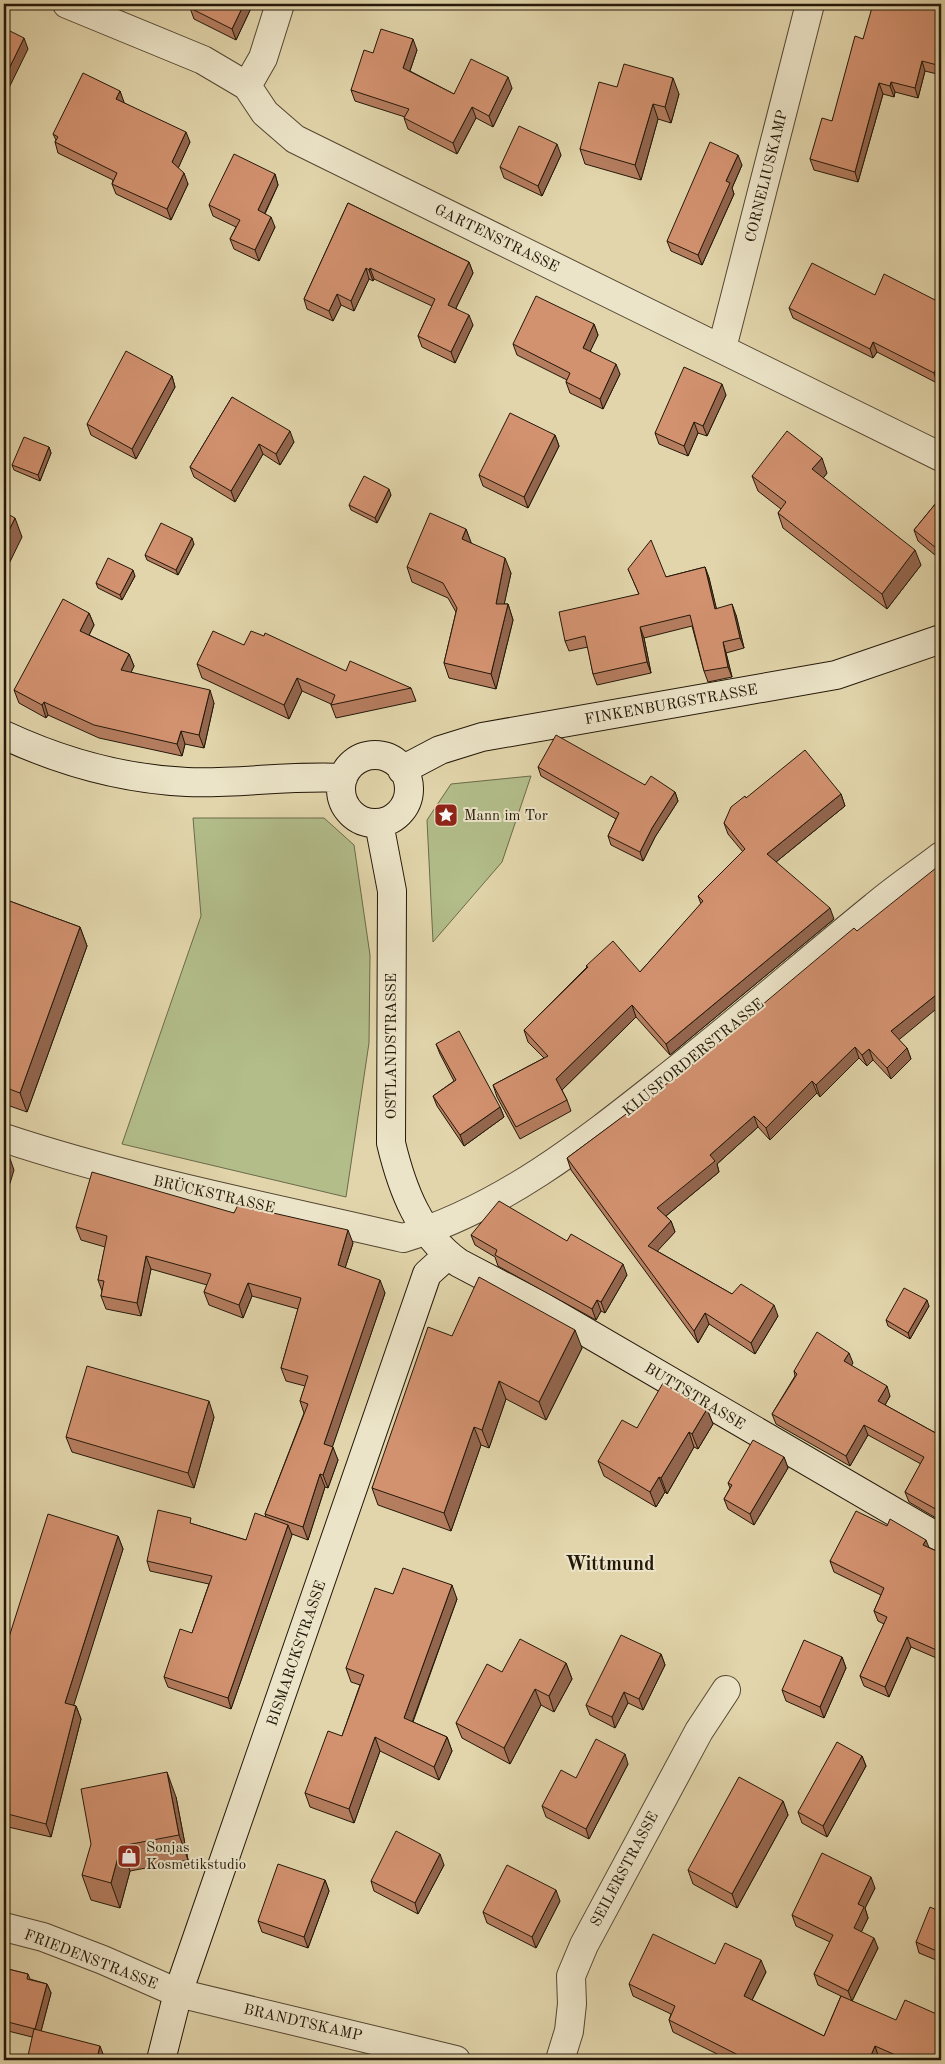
<svg xmlns="http://www.w3.org/2000/svg" width="945" height="2064" font-family="'Old Standard TT',serif">
<rect width="100%" height="100%" fill="#e2d5ab"/>
<filter id="stains"><feTurbulence type="fractalNoise" baseFrequency=".004" numOctaves="4"/><feColorMatrix values="0 0 0 0 .2 0 0 0 0 .09 0 0 0 0 .02 0 0 0 .5 -.17"/></filter>
<radialGradient id="worn" r=".72"><stop offset=".6" stop-color="#630" stop-opacity="0"/><stop offset="1" stop-color="#630" stop-opacity=".3"/></radialGradient>
<path fill="#b2bd8a" stroke="#6b6a4a" d="M531,776l-29,86 -69,80 -6,-122 24,-36z
M193,818h131l30,27 16,110 -1,88 -23,154 -224,-53 79,-228z"/>
<g fill="none" stroke-linecap="round" stroke-linejoin="round">
<g stroke="#544732" stroke-width="30">
<path id="street" d="M67,4l136,56 44,26 18,27 30,26 646,318
M247,86l16,-28 17,-54
M722,348l88,-344
M4,1138c130,43 266,69 399,100 101,-30 186,-99 267,-163 70,-55 136,-113 205,-169 21,-18 44,-33 66,-50
M4,1927l39,10 60,23 75,33 278,67
M560,2060l9,-29 3,-27 -1,-28 13,-31 115,-214 27,-41"/>
</g>
<g stroke="#241809" stroke-width="30">
<path id="secondary" d="M4,735c58,27 119,44 183,47 52,2 104,-7 156,-4
M341 789a34 34 0 1 1 68 0a34 34 0 1 1-68 0Z
M402,770l38,-20 42,-13 354,-62 105,-36
M379,823l13,68 -1,252c11,46 28,92 68,120l84,44 398,232
M161,2060l17,-67 249,-719 21,-19"/>
</g>
<use href="#street" stroke="#ece4c8" stroke-width="28"/>
<use href="#secondary" stroke="#ece4c8" stroke-width="28"/>
</g>
<path fill="#b57d5f" stroke="#241809" d="M253,4l-17,36 -42,-21 -4,-11z
M941,4v71l-16,-4 -7,27 -23,-6 -1,5 -11,-3 -25,88 -44,-12 -4,-11 22,-38 31,-82z
M417,50l-7,21 44,23 58,-6 -19,39 -17,-9 -19,36 -49,-25 -4,-11 1,-1 -50,-16 -4,-11 22,-37z
M617,87l62,7 -8,29 -13,-4 -17,61 -56,-16 -5,-15z
M120,91l3,11 67,40 -12,26 10,16 -17,36 -55,-26 -4,-10 1,-4 -55,-27 -3,-11 1,-2 -3,-6z
M561,155l-19,41 -38,-18 -4,-11z
M742,165l-10,23 2,6 -32,71 -31,-14 -4,-10z
M275,174l3,11 -13,29 10,13 -16,34 -25,-12 -4,-10 6,-12 -23,-11 -4,-11z
M348,203l121,59 4,11 -17,35 17,17 -18,38 -33,-16 -4,-11 14,-30 -58,-27 -1,2 -4,-2 -15,32 -13,-6 -8,16 -26,-12 -3,-10z
M875,295l66,8v71l-4,9 -60,-31 -4,6 -80,-40 -4,-10z
M594,324l4,11 -8,16 30,23 -17,35 -33,-16 -4,-11 1,-2 -50,-25 -4,-11z
M172,376l3,11 -39,72 -45,-24 -4,-11z
M726,395l-19,41 -9,-3 -10,23 -29,-12 -4,-11z
M232,397l62,45 -14,23 -17,-11 -28,48 -41,-25 -4,-10z
M555,435l4,11 -31,62 -45,-22 -4,-11z
M49,447l2,6 -11,28 -26,-11 -2,-5z
M827,473l-4,5 98,87 -34,44 -104,-81 -5,-15 3,-4 -23,-18 -6,-15z
M391,495l-14,28 -26,-13 -2,-5z
M941,497v63l-23,-19 -4,-11z
M466,529l5,14 40,30 -7,31h4l5,16 -17,69 -47,-11 -5,-15 12,-51 -8,-14 -36,-16 -5,-15z
M194,544l-16,31 -31,-15 -2,-5z
M705,567l4,11 7,30 20,7 8,33 -18,5 6,24 -24,5 -4,-11 -12,-45 -48,12 7,35 -54,12 -4,-11 -5,-27 -19,4 -4,-10 74,-47 -11,-25 38,8z
M135,576l-13,24 -24,-12 -2,-5z
M89,613l5,12 -5,10 40,19 5,12 -3,6 83,31 -10,45 -19,-4 -3,12 -83,-18 -51,-23 -2,3 -27,-15 -5,-13z
M244,645l167,43 5,13 -80,17 -5,-13v-1l-29,-13 -13,28 -87,-41 -5,-14z
M538,767l107,18 30,7 3,9 -23,36 -12,24 -32,-16 -3,-9 8,-17 -75,-43z
M841,794l4,12 -69,56 58,57 -164,136 -34,-38 -74,73 5,10 4,11 -51,28 -23,-42 -4,-12 51,-27 -16,-16 -4,-12 63,-63 -1,-1 54,6 61,-68 -3,-8 45,-44 -15,-18 -4,-11 22,-25z
M4,899l76,28 7,19 -60,166 -23,-8z
M899,1040l8,8 4,11 -20,20 -18,-19 -6,6 -8,-8 -39,39 -3,-4 -47,47 -12,-13 -41,37 2,8 -53,44 5,5 4,11 -18,19 75,43 46,22 -23,38 -46,-30 -11,19 -127,-173 -4,-12 129,-95 -1,-2z
M436,1044l64,63 4,10 -40,29 -27,-40 -4,-10 21,-15 -14,-27z
M234,1213l119,30 -8,25 40,25 -53,154 6,13 -10,28 -3,-1 -17,53 -16,-6 -61,175 -63,-22 -4,-10 28,-44 17,-49 -59,-13 -3,-10 46,-37 53,16 20,-23 -1,-3 39,-101 -4,-12 5,-15 -19,-5 -5,-13 17,-59 -46,-13 -9,22 -34,-13 -5,-13 3,-7 -56,-16 -10,47 -35,-7 -5,-13 1,-5 -4,-11 7,-33 -24,-7 -5,-13z
M471,1235l156,40 -22,38 -4,-2 -5,9 -98,-54 -3,-9 -20,-12z
M929,1306l-19,33 -22,-13 -2,-6z
M452,1336l130,12 -36,72 -40,-21 -17,49 -8,-3 -30,86 -73,-26 -6,-17z
M853,1363l-2,2 39,31 -5,9 56,31v-1v86l-32,-19 -4,-10 16,-28 -53,-29 -18,31 -74,-42 -4,-10 23,-38 -1,-5z
M707,1409l6,15 -15,25 -4,-2 -27,47 -2,-2 -9,15 -52,-31 -6,-15 39,-33z
M214,1417l-20,71 -122,-36 -6,-15z
M784,1457l4,11 -34,57 -26,-16 -4,-10 6,-11 -2,-5z
M118,1536l5,13 -50,156 3,1 5,13 -30,118 -47,-11v-173z
M928,1547l13,6v107l-30,-13 -22,50 -25,-11 -4,-10 24,-52 -6,-3 -4,-10 7,-16 -47,-23 -4,-11z
M393,1594l64,5 -44,123 34,15 5,14 -13,29 -59,-29 -26,72 -44,-16 -5,-14 37,-57 18,-51 -9,-3 -5,-14z
M661,1654l4,11 -22,45 -15,-7 -13,25 -25,-13 -4,-10z
M842,1657l4,11 -22,50 -38,-17 -4,-11z
M566,1663l6,16 -18,33 -13,-7 -31,59 -48,-26 -6,-15 46,-51z
M862,1756l4,10 -39,71 -25,-14 -4,-11z
M628,1764l-39,75 -43,-22 -4,-11 34,-28z
M176,1797l12,63 -58,11 -10,37 -29,-8 -9,-25z
M783,1801l5,14 -51,93 -44,-24 -5,-14z
M444,1865l-26,49 -44,-23 -3,-10z
M325,1880l4,11 -21,57 -46,-16 -4,-11z
M875,1888l-10,20 3,10 -7,14 17,16 -26,53 89,59h-56l-6,-2 -1,2h-149l-56,-28 -4,-12 2,-6 -38,-18 -4,-12 86,-20 51,8 -14,28 72,36 17,-40 -23,-11 -4,-11 16,-32 -34,-16 -4,-11z
M560,1901l-24,47 -49,-25 -4,-11z
M941,1912v50l-22,-9 -3,-11z
M4,1968l24,6 2,5 17,5 4,9 -10,38 64,28 -73,-22 -28,-7z"/>
<path fill="#93664e" stroke="#241809" d="M244,4h9l-17,36 -4,-11z
M24,38l4,11 -24,49v-19z
M413,39l4,11 -10,29 -4,-11z
M922,61l3,10 -7,27 -3,-10z
M508,77l4,11 -19,39 -4,-11z
M673,78l6,16 -8,29 -6,-16z
M891,82l4,10 -1,5 -4,-11z
M879,83l4,11 -25,88 -3,-10z
M120,91l4,11 -4,8 -4,-11z
M653,104l5,15 -17,61 -6,-15z
M472,107l4,11 -19,36 -4,-11z
M186,132l4,10 -14,31 -4,-11z
M557,144l4,11 -19,41 -4,-10z
M738,155l4,10 -10,23 2,6 -32,71 -4,-10 28,-74z
M184,173l4,11 -17,36 -4,-11z
M275,174l3,11 -17,36 -3,-11z
M271,217l4,10 -16,34 -4,-11z
M469,262l4,11 -21,43 -4,-11z
M366,268l3,11 -15,32 -3,-10z
M370,268l4,11 -1,2 -4,-11z
M337,294l4,11 -8,16 -4,-10z
M469,315l4,10 -18,38 -4,-11z
M594,324l4,11 -11,23 -4,-10z
M873,342l4,10 -4,6 -3,-9z
M941,358v16l-4,9 -3,-10z
M616,364l4,10 -17,35 -3,-10z
M172,376l3,11 -39,72 -4,-10z
M722,384l4,11 -19,41 -4,-10z
M694,422l4,11 -10,23 -4,-10z
M290,431l4,11 -14,23 -4,-11z
M555,435l4,11 -31,62 -4,-11z
M259,444l4,10 -28,48 -4,-11z
M49,447l2,6 -11,28 -2,-6z
M822,458l5,15 -9,12 -6,-16z
M389,489l2,6 -14,28 -2,-5z
M15,518l7,19 -18,37v-33z
M466,529l6,16 -10,-6z
M192,538l2,6 -16,31 -2,-5z
M915,550l6,15 -34,44 -5,-15z
M505,558l6,15 -10,46 -5,-15z
M705,567l4,11 10,41 -4,-10z
M133,570l2,6 -13,24 -2,-5z
M508,604l5,16 -17,69 -5,-15z
M732,604l4,11 8,33 -4,-10z
M89,613l5,12 -9,18 -5,-12z
M640,627l4,11 7,35 -4,-11z
M723,642l3,11 6,24 -4,-10z
M129,654l5,12 -8,17 -5,-13z
M297,678l5,13 -13,28 -5,-14z
M210,690l4,13 -10,45 -5,-13z
M44,702l4,13 -2,3 -4,-13z
M181,731l4,13 -3,12 -5,-12z
M675,792l3,9 -23,36 -12,24 -3,-9 12,-24z
M841,794l4,12 -74,60 -4,-12z
M830,908l4,11 -164,136 -4,-11z
M80,927l7,19 -60,166 -7,-19z
M941,991v14l-46,38 -4,-12z
M632,1005l4,12 -75,74 -5,-12z
M855,1047l4,11 -39,39 -4,-12z
M907,1048l4,11 -20,20 -4,-11z
M869,1049l4,11 -6,6 -5,-11z
M812,1081l5,12 -47,47 -4,-12z
M500,1107l4,10 -40,29 -4,-11z
M754,1116l4,11 -41,37 2,8 -58,48 -4,-12 53,-53z
M8,1153l6,17 -10,33v-37z
M671,1221l4,11 -23,25 -4,-11z
M348,1230l5,13 -11,35 -4,-13z
M146,1256l5,13 -10,47 -4,-13z
M623,1264l4,11 -22,38 -4,-11z
M380,1280l5,13 -56,164 -5,-13z
M248,1283l4,13 -9,22 -4,-13z
M597,1300l4,11 -5,9 -4,-11z
M927,1300l2,6 -19,33 -2,-6z
M774,1305l4,11 -23,38 -4,-11z
M705,1313l4,11 -11,19 -4,-12z
M575,1330l7,18 -36,72 -7,-18z
M849,1353l4,10 -5,8 -4,-10z
M499,1381l7,18 -17,49 -7,-18z
M887,1386l3,10 -9,16 -3,-11z
M209,1401l5,16 -20,71 -6,-15z
M707,1409l6,15 -15,25 -6,-15z
M864,1425l4,10 -18,31 -4,-10z
M474,1427l7,18 -30,86 -7,-18z
M689,1432l5,15 -27,47 -6,-16z
M333,1447l5,13 -10,28 -5,-13z
M784,1457l4,11 -34,57 -4,-11z
M320,1474l5,13 -17,53 -5,-13z
M659,1477l6,15 -9,15 -6,-15z
M288,1525l4,10 -61,174 -3,-11z
M118,1536l5,13 -53,168 -5,-14z
M926,1540l4,10 -7,-5z
M452,1585l5,14 -48,132 -5,-13z
M907,1637l4,10 -22,50 -4,-10z
M661,1654l4,11 -22,45 -4,-11z
M842,1657l4,11 -22,50 -4,-11z
M566,1663l6,16 -18,33 -5,-16z
M535,1689l6,16 -31,59 -6,-16z
M624,1692l4,11 -13,25 -3,-11z
M76,1706l5,13 -30,118 -5,-13z
M375,1737l5,14 -26,72 -5,-14z
M447,1737l5,14 -13,29 -5,-13z
M625,1754l3,10 -39,75 -3,-10z
M862,1756l4,10 -39,71 -4,-11z
M167,1772l9,25 12,63 -9,-25z
M783,1801l5,14 -51,93 -5,-14z
M121,1846l9,25 -10,37 -9,-25z
M440,1854l4,11 -26,49 -3,-11z
M871,1877l4,11 -10,20 3,10 -10,21 -4,-11 4,-24z
M325,1880l4,11 -21,57 -4,-11z
M556,1890l4,11 -24,47 -4,-11z
M874,1938l4,10 -26,53 -4,-10z
M761,1960l5,12 -18,36 -4,-12z
M47,1984l4,9 -12,46 -4,-10z
M941,2044v16h-7z
M100,2046l5,13 -1,1h-6l-1,-2z
M875,2046l4,12 -1,2h-9z"/>
<path fill="#d2916f" stroke="#241809" d="M192,4h52l-12,25 -42,-21z
M873,4h68v62l-19,-5 -7,27 -24,-6 -1,4 -11,-3 -24,89 -45,-13 12,-41 10,3 23,-85 8,3z
M4,28l20,10 -20,41z
M381,29l32,10 -10,29 51,26 17,-35 37,18 -19,39 -17,-9 -19,36 -49,-25 5,-9 -58,-19 13,-40 9,3z
M624,64l49,14 -8,29 -12,-3 -18,61 -55,-16 19,-67 18,5z
M83,73l37,18 -4,8 70,33 -14,30 12,11 -17,36 -55,-25 5,-11 -62,-31 3,-5 -5,-3z
M519,126l38,18 -19,42 -38,-19z
M710,142l28,13 -12,26 4,2 -32,72 -31,-14z
M234,154l41,20 -17,36 13,7 -16,33 -25,-11 10,-19 -31,-15z
M348,203l121,59 -21,43 21,10 -18,37 -33,-16 17,-37 -65,-31 -1,2 -3,-2 -15,33 -14,-7 -8,17 -25,-12z
M812,263l63,32 9,-21 57,29v55l-7,15 -61,-31 -3,7 -81,-41z
M536,296l58,28 -11,24 33,16 -16,35 -34,-17 4,-9 -57,-29z
M126,351l46,25 -40,73 -45,-25z
M684,367l38,17 -19,42 -9,-4 -10,24 -29,-13z
M232,397l58,34 -14,23 -17,-10 -28,47 -41,-24z
M510,413l45,22 -31,62 -45,-22z
M787,431l35,27 -10,11 103,81 -33,44 -104,-81 8,-11 -34,-26z
M24,437l25,10 -11,28 -26,-10z
M364,476l25,13 -14,29 -26,-13z
M941,497v55l-27,-22z
M4,512l11,6 -11,23z
M430,513l36,16 -4,10 43,19 -9,46h12l-17,70 -47,-11 13,-55 -14,-25 -36,-16z
M161,523l31,15 -16,32 -31,-15z
M651,540l15,37 39,-10 10,42 17,-5 8,34 -17,4 5,25 -24,4 -14,-56 -50,12 7,35 -54,12 -8,-38 -20,5 -6,-29 80,-18 -11,-25z
M108,558l25,12 -13,25 -24,-12z
M63,599l26,14 -9,18 49,23 -8,16 89,20 -11,45 -18,-4 -4,13 -83,-19 -50,-23 -2,3 -28,-15z
M213,631l31,14 7,-14 13,5 1,-3 81,38 4,-10 61,27 -80,17 4,-10 -38,-17 -13,27 -87,-41z
M556,735l89,50 6,-9 24,16 -23,36 -12,24 -32,-16 11,-23 -81,-46z
M805,750l36,44 -74,60 63,54 -164,136 -34,-39 -76,74 11,21 -51,27 -23,-42 55,-29 -24,-26 64,-63 -2,-1 27,-25 27,31 63,-71 -5,-5 47,-47 -21,-26 7,-16 14,-11 1,2z
M941,864v127l-50,40 16,17 -20,20 -18,-19 -7,6 -7,-8 -39,38 -4,-4 -46,47 -12,-12 -44,39 5,6 -58,47 14,13 -23,25 84,48 9,-10 33,21 -23,38 -46,-30 -11,18 -127,-173 129,-96 -1,-1 159,-133 3,3z
M4,899l76,28 -60,166 -16,-6z
M459,1031l41,76 -40,28 -27,-39 23,-16 -20,-36z
M4,1151l4,2 -4,13z
M92,1172l142,41 4,-8 110,25 -10,35 42,15 -56,164 9,3 -10,28 -3,-1 -17,53 -38,-13 43,-110 -8,-3 8,-25 -27,-8 20,-70 -53,-15 -9,22 -35,-13 7,-18 -65,-18 -9,47 -36,-7 3,-15 -6,-1 9,-44 -31,-9z
M499,1201l68,40 4,-7 52,30 -22,38 -4,-2 -5,9 -97,-54 2,-5 -26,-15z
M479,1277l96,53 -36,72 -40,-21 -17,49 -8,-3 -30,86 -72,-25 56,-161 24,9z
M904,1288l23,12 -19,33 -22,-13z
M817,1332l32,21 -5,8 43,25 -9,15 63,35v-1v77l-36,-20 19,-35 -60,-32 -18,31 -74,-42 25,-40 -3,-3z
M87,1366l122,35 -21,72 -122,-36z
M663,1383l44,26 -15,25 -3,-2 -28,46 -2,-1 -9,15 -52,-31 24,-41 15,8z
M753,1440l31,17 -34,57 -26,-15 8,-14 -4,-2z
M158,1510l33,8 -1,5 56,17 9,-27 33,12 -60,173 -64,-21 16,-48 12,4 20,-57 -65,-15z
M856,1511l31,15 3,-7 36,21 -3,5 18,8v99l-34,-15 -22,50 -25,-11 27,-59 -13,-6 10,-23 -54,-27z
M48,1514l70,22 -53,167 11,3 -30,118 -42,-11v-160z
M403,1568l49,17 -48,133 43,19 -13,30 -59,-30 -26,72 -44,-16 23,-62 14,5 22,-61 -18,-7 29,-80 18,6z
M621,1635l40,19 -22,45 -15,-7 -12,25 -26,-12z
M520,1639l46,24 -17,33 -14,-7 -31,59 -48,-25 31,-59 15,8z
M804,1640l38,17 -22,50 -38,-17z
M596,1739l29,15 -39,75 -44,-23 19,-36 15,8z
M837,1742l25,14 -39,70 -25,-14z
M167,1772l12,63 -58,11 -10,37 -29,-8 9,-31 -10,-55z
M739,1777l44,24 -51,93 -44,-24z
M396,1831l44,23 -25,49 -44,-22z
M822,1853l49,24 -13,27 6,3 -10,21 20,10 -26,53 -34,-17 19,-39 -41,-20z
M278,1864l47,16 -21,57 -46,-16z
M507,1865l49,25 -24,47 -49,-25z
M930,1907l11,5v41l-25,-11z
M653,1934l62,30 10,-21 36,17 -17,36 80,40 17,-40 55,24 9,-20 36,16v28l-7,16h-27l-32,-14 -6,14h-121l-79,-40 6,-14 -46,-22z
M4,1968l24,6 -1,5 20,5 -12,45 -31,-8z
M34,2029l66,17 -3,12 5,1v1h-75z
M232,2058l8,2h-9z"/>
<defs>
<g id="sight-square" transform="scale(1.25)"><rect x="-9" y="-9" width="18" height="18" rx="4" fill="#8f2418" stroke="#ece4c8"/><path d="M0-6L1.8-2.2L6-1.7L2.9 1.2L3.7 5.4L0 3.3L-3.7 5.4L-2.9 1.2L-6-1.7L-1.8-2.2Z" fill="#fff"/></g>
<g id="shop-square" transform="scale(1.25)"><rect x="-9" y="-9" width="18" height="18" rx="4" fill="#8f2418" stroke="#ece4c8"/><path d="M-5-2.5h2.3a2.7 3.5 0 0 1 5.4 0H5L5.5 6h-11ZM-1.5-2.5h3a1.5 2.3 0 0 0-3 0Z" fill="#fff"/></g>
</defs>
<g fill-rule="evenodd">
<use href="#sight-square" x="446" y="815"/>
<use href="#shop-square" x="129" y="1856"/>
</g>
<g text-anchor="middle" stroke-width="4" stroke-linejoin="round" paint-order="stroke">
<g font-size="15" fill="#241809" stroke="#ece4c8">
<text transform="translate(766 176) rotate(-76)" y="5">CORNELIUSKAMP</text>
<text transform="translate(497 238) rotate(26)" y="5">GARTENSTRASSE</text>
<text transform="translate(671 704) rotate(-10)" y="5">FINKENBURGSTRASSE</text>
<text transform="translate(391 1046) rotate(-90)" y="5">OSTLANDSTRASSE</text>
<text transform="translate(693 1057) rotate(-39)" y="5">KLUSFORDERSTRASSE</text>
<text transform="translate(214 1194) rotate(13)" y="5">BRÜCKSTRASSE</text>
<text transform="translate(695 1396) rotate(31)" y="5">BUTTSTRASSE</text>
<text transform="translate(296 1653) rotate(-71)" y="5">BISMARCKSTRASSE</text>
<text transform="translate(624 1869) rotate(-62)" y="5">SEILERSTRASSE</text>
<text transform="translate(91 1959) rotate(21)" y="5">FRIEDENSTRASSE</text>
<text transform="translate(303 2022) rotate(13)" y="5">BRANDTSKAMP</text>
</g>
<g font-size="15" fill="#241809" stroke="#ece4c8" text-anchor="start">
<text x="464" y="820">Mann im Tor</text>
<text x="146" y="1852">Sonjas<tspan x="146" dy="17">Kosmetikstudio</tspan></text>
</g>
<g font-size="20" font-weight="bold" fill="#241809" stroke="#ece4c8">
<text x="610" y="1570">Wittmund</text>
</g>
</g>
<rect width="945" height="2064" fill="none" stroke="#e2d5ab" stroke-width="20"/>
<rect x="5" y="5" width="935" height="2054" fill="none" stroke="#241809" stroke-width="2.5"/>
<rect x="10" y="10" width="925" height="2044" fill="none" stroke="#241809"/>
<rect width="100%" height="100%" filter="url(#stains)"/>
<rect width="100%" height="100%" fill="url(#worn)"/>
</svg>
